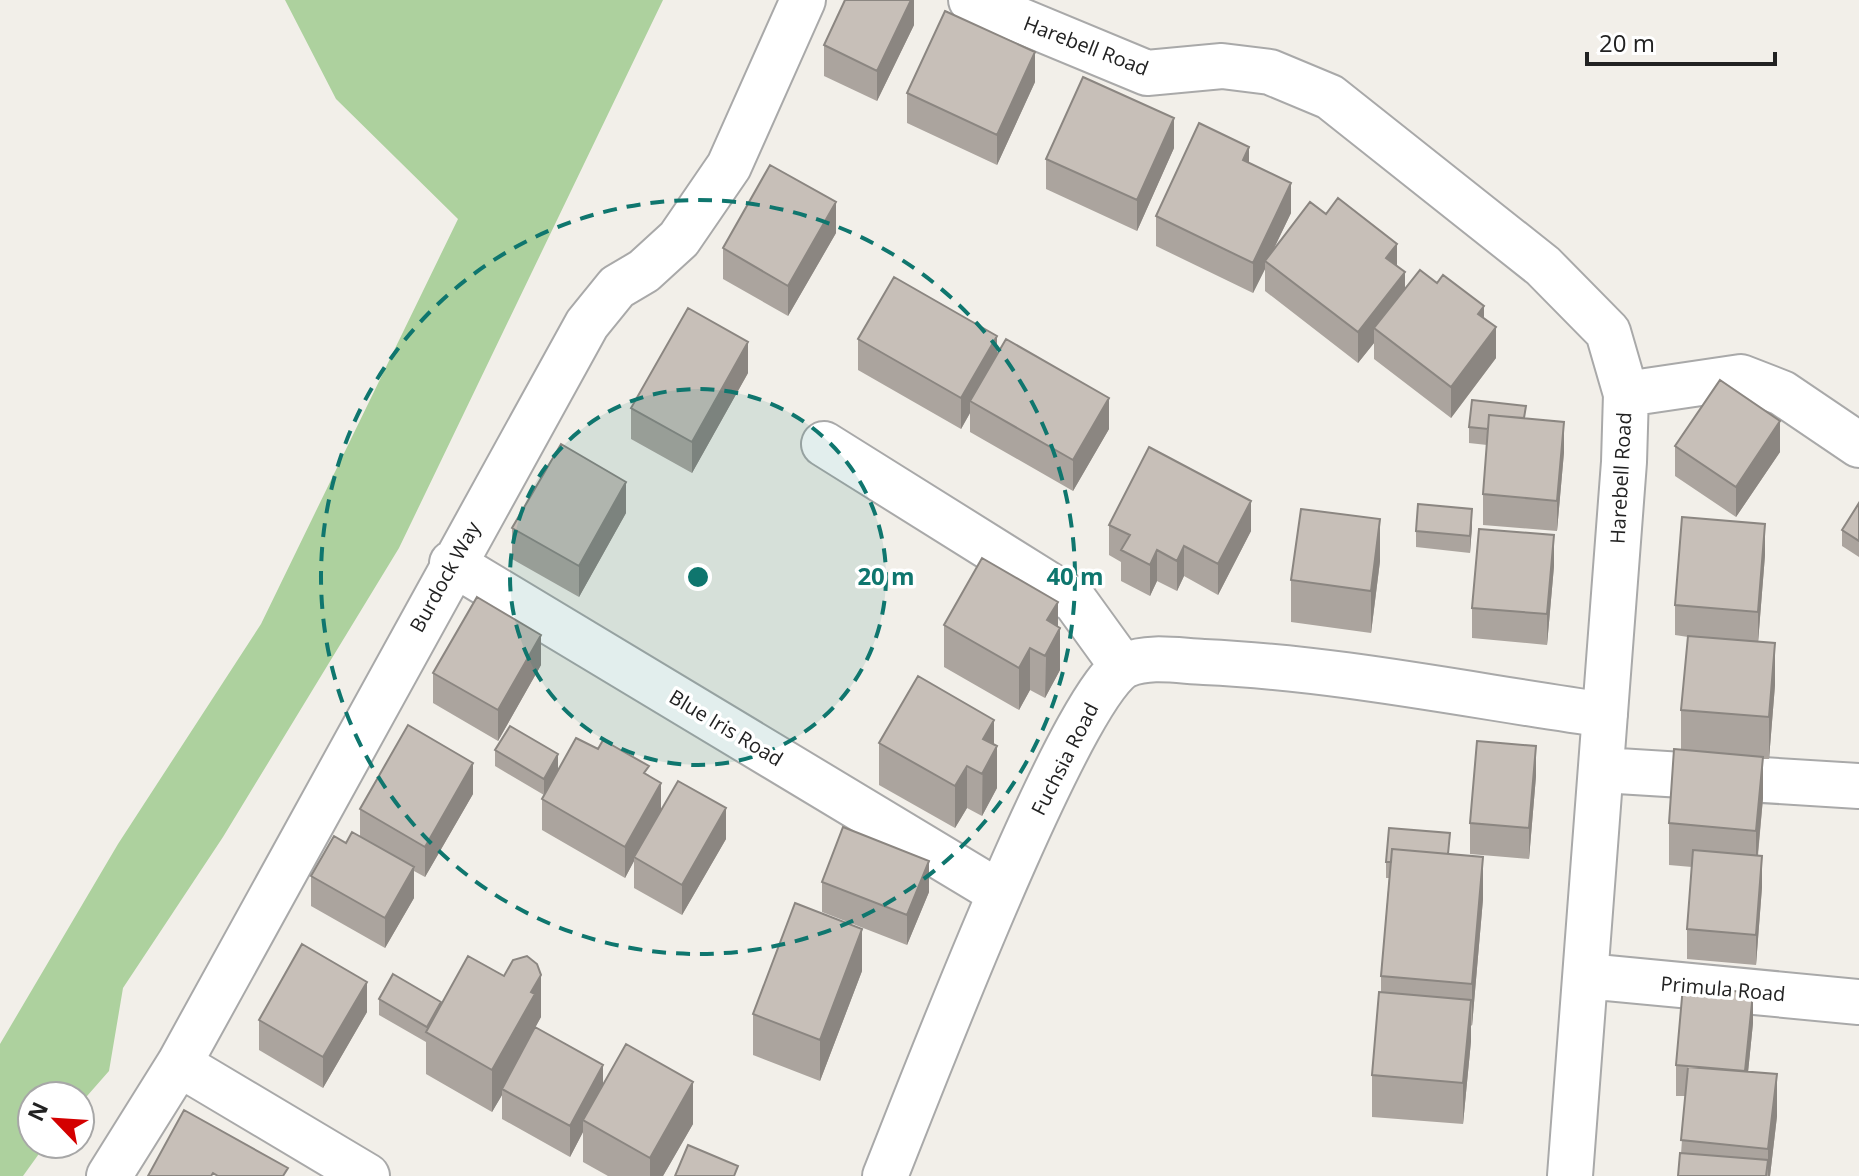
<svg xmlns="http://www.w3.org/2000/svg" width="1859" height="1176" font-family="'Open Sans',sans-serif">
<rect width="100%" height="100%" fill="#f2efe9"/>
<path fill="#add19e" d="M285,0h378l-264,548 -176,289 -100,151 -14,83 -29,33v-8h-48v48h14l-23,32h-23v-132l118,-200 143,-220 197,-405 -122,-120z"/>
<g fill="none" stroke-linecap="round" stroke-linejoin="round">
<g stroke="#a9a9a9" stroke-width="48">
<path id="minor" d="M971,0l176,73 75,-7 48,6 60,25 213,169 65,66 18,62 -2,68 -54,714
M1626,394l115,-17 41,16 77,52
M824,444l251,157 47,65
M452,563l548,330
M1602,770l257,16
M1586,976l273,26
M179,1064l188,112
M109,1176l70,-112 408,-740 30,-37 27,-16 35,-32 50,-73 74,-166
M885,1176c30,-74 188,-490 241,-511 24,-10 53,-4 78,-3 134,6 268,34 401,53"/>
</g>
<use href="#minor" stroke="#fff" stroke-width="44"/>
</g>
<path fill="#aba49e" d="M914,0v25l-37,76 -53,-25v-31z
M1035,82l-38,83 -90,-42v-30z
M1174,148l-37,83 -91,-42v-30z
M1249,163l42,50 -17,35 52,-34 71,52 8,23 32,-6 47,35 12,40 -45,60 -77,-59v-16l-16,20 -93,-72v-22l-12,24 -97,-47v-30z
M836,233l-48,83 -65,-37v-31z
M858,339l139,16 112,74 -36,62 -103,-59v-19l-9,16 -103,-59z
M748,373l-56,100 -61,-34v-31z
M1526,418l38,34 -7,79 -74,-6v-31l4,-49 -18,-2v-16z
M1675,446l105,6 -44,65 -61,-41z
M1859,503v54l-17,-11v-16z
M626,513l-47,84 -67,-38v-31z
M1109,525l142,6 -33,64 -34,-19 -7,15 -20,-10 -7,15 -29,-15v-19l-12,-7z
M1472,526l-2,27 -54,-6v-16z
M1765,555l-7,87 17,43 -6,74h-6v39l-5,58 4,31 -6,78 -69,-6v-30l5,-62 -23,-2v-42l12,-73v-40l7,-73 -13,-2v-30z
M1380,561l-9,72 -80,-11v-42z
M1554,566l-7,79 -75,-7v-30z
M944,625l114,1 2,44 -15,28 -15,-8 -11,20 -75,-43z
M541,665l-43,76 -65,-38v-30z
M879,743l115,2 3,43 -15,28 -15,-8 -12,20 -76,-43z
M598,749l51,26 12,36 65,28 -44,76 -48,-27v-27l-9,17 -83,-48v-31z
M495,750l63,20 -14,25 -49,-29z
M1536,776l-7,83 -59,-5v-31z
M473,794l-48,83 -11,-6v27l-29,50 -74,-42v-30l35,-33 14,-7v-27z
M1450,854l33,45 -11,127 -1,-1v16l-8,83 -91,-7v-42l9,-83v-16l8,-98h-3v-16z
M822,882l107,10 -22,53 -85,-33z
M862,971l-42,110 -67,-26v-41z
M379,999l62,3 100,15 -6,10 68,58 90,39 -30,52h-55l-25,-14v-30l-13,25 -68,-38v-24l-10,17 -66,-38v-32l-47,-27z
M367,1012l-44,76 -64,-38v-30z
M1753,1023l-5,49 29,44 -7,60h-92l3,-22 4,-58h-9v-31z"/>
<path fill="#8b8681" d="M911,0h3v25l-37,76v-30z
M1035,52v30l-38,83v-30z
M1174,118v30l-37,83v-31z
M1249,147v30l-6,-17z
M1291,183v30l-24,50 -2,-2v8l-12,24v-30z
M836,202v31l-48,83v-30z
M1397,244v30l-11,-16z
M1405,272v31l-31,25v15l-16,20v-31z
M1484,306v30l-6,-22z
M1496,327v31l-45,60v-31z
M997,336v31l-27,34v12l-9,16v-31z
M748,342v31l-56,100v-31z
M1109,398v31l-36,62v-31z
M1780,421v31l-44,65v-30z
M1564,422v30l-7,79v-30z
M626,482v31l-47,84v-31z
M1251,501v30l-33,64v-31z
M1472,509v17l-2,27v-17z
M1380,519v42l-9,72v-42z
M1765,524v31l-7,88v-31z
M1554,535v31l-7,79v-31z
M1184,546v30l-7,15v-30z
M1157,550v31l-7,15v-31z
M1058,602v31l2,-5v42l-15,28 2,-78z
M541,635v30l-43,76v-31z
M1775,643v42l-6,74v-42z
M1030,648v42l-11,20v-42z
M994,720v31l3,-5v42l-15,28 1,-77z
M1536,746v30l-7,83v-31z
M558,754v16l-14,25v-16z
M1763,757v41l-7,75v-42z
M473,763v31l-48,83v-30z
M967,766v42l-12,20v-42z
M661,783v30l-27,44v4l-9,17v-31z
M726,808v31l-44,76v-30z
M1762,856v31l-6,78v-30z
M1483,857v42l-11,127v-42z
M929,861v31l-22,53v-30z
M414,867v31l-29,50v-30z
M862,929v42l-42,110v-41z
M541,975v42l-39,72v6l-10,17v-42l39,-78z
M367,982v30l-44,76v-31z
M1753,993v30l-8,79v-31z
M1471,1000v41l-8,83v-41z
M603,1065v31l-20,24v12l-13,25v-31z
M1777,1074v42l-7,60h-2v-27z
M693,1082v42l-30,52h-13v-18z"/>
<path fill="#c7bfb8" stroke="#8b8681" stroke-width="2" d="M845,0h66l-34,71 -53,-26z
M945,11l90,41 -38,83 -90,-42z
M1083,77l91,41 -37,82 -91,-41z
M1199,123l50,24 -6,13 48,23 -38,80 -97,-47z
M770,165l66,37 -48,84 -65,-38z
M1338,198l59,46 -11,14 19,14 -47,60 -93,-71 45,-59 16,12z
M1420,270l17,13 6,-8 41,31 -6,8 18,13 -45,60 -77,-59z
M894,277l103,59 -36,62 -103,-59z
M688,308l60,34 -56,100 -61,-34z
M1006,339l103,59 -36,62 -103,-59z
M1720,380l60,41 -44,66 -61,-41z
M1472,400l54,6 -2,12 -35,-3 -1,14 -19,-2z
M1489,415l75,7 -7,79 -74,-7z
M561,444l65,38 -47,84 -67,-38z
M1149,447l102,54 -33,63 -34,-18 -7,15 -20,-11 -7,15 -29,-15 9,-15 -21,-10z
M1859,503v38l-17,-11z
M1418,504l54,5 -2,27 -54,-5z
M1301,509l79,10 -9,72 -80,-11z
M1682,517l83,7 -7,88 -83,-7z
M1479,529l75,6 -7,79 -75,-6z
M982,558l76,44 -11,18 13,8 -15,28 -15,-8 -11,20 -75,-43z
M477,597l64,38 -43,75 -65,-37z
M1688,636l87,7 -6,74 -88,-7z
M918,676l76,44 -11,19 14,7 -15,28 -15,-8 -12,20 -76,-43z
M408,725l65,38 -48,84 -65,-38z
M510,726l48,28 -14,25 -49,-29z
M576,738l22,11 5,-9 46,26 -5,7 17,10 -36,64 -83,-48z
M1477,741l59,5 -7,82 -59,-5z
M1674,749l89,8 -7,74 -87,-8z
M678,781l48,27 -44,77 -48,-28z
M843,827l86,34 -22,54 -85,-33z
M1389,828l61,5 -2,21 -56,-5 -1,13h-5z
M352,832l62,35 -29,51 -74,-42 23,-40 12,7z
M1392,849l91,8 -11,127 -91,-8z
M1693,850l69,6 -6,79 -69,-6z
M795,903l67,26 -42,111 -67,-26z
M302,944l65,38 -44,75 -64,-37z
M468,956l36,20 9,-16 14,-4 10,8 4,11 -10,17 4,2 -43,76 -66,-38z
M393,974l48,28 -14,25 -48,-28z
M1683,986l70,7 -8,78 -69,-6z
M1379,992l92,8 -8,83 -91,-8z
M535,1027l68,38 -33,61 -68,-37z
M626,1044l67,38 -43,76 -67,-38z
M1688,1067l89,7 -9,75 -87,-9z
M184,1110l104,58 -5,8h-65l-5,-3 -2,3h-63z
M688,1145l50,21 -4,10h-59z
M1680,1153l88,7 -2,16h-88z"/>
<circle cx="698" cy="577" r="188" fill="#0f766e" fill-opacity=".12"/>
<g fill="none" stroke="#0f766e" stroke-width="4" stroke-dasharray="14 10">
<circle cx="698" cy="577" r="188"/>
<circle cx="698" cy="577" r="377"/>
</g>
<g text-anchor="middle" stroke-width="7" stroke-linejoin="round" paint-order="stroke">
<g font-size="20" fill="#222" stroke="#fff">
<text transform="translate(1086 46) rotate(21)" y="7">Harebell Road</text>
<text transform="translate(1621 478) rotate(-87)" y="7">Harebell Road</text>
<text transform="translate(445 577) rotate(-61)" y="7">Burdock Way</text>
<text transform="translate(726 728) rotate(31)" y="7">Blue Iris Road</text>
<text transform="translate(1065 759) rotate(-63)" y="7">Fuchsia Road</text>
<text transform="translate(1723 989) rotate(5)" y="7">Primula Road</text>
</g>
</g>
<circle cx="698" cy="577" r="12" fill="#0f766e" stroke="#fff" stroke-width="4"/>
<g font-size="24" text-anchor="middle" font-weight="bold" fill="#0f766e" stroke="#fff" stroke-width="7" stroke-linejoin="round" paint-order="stroke">
<text x="886" y="585">20 m</text>
<text x="1075" y="585">40 m</text>
</g>
<g transform="translate(56 1120) rotate(295)"><circle r="38" fill="#ffffff" stroke="#a7a7a7" stroke-width="2"/>
<path d="M0-6L14 30L0 20L-14 30Z" fill="#d40000"/>
<text y="-12" font-size="22" font-weight="bold" text-anchor="middle" fill="#222222">N</text>
</g>
<path d="M1587 52v12h188v-12" fill="none" stroke="#222222" stroke-width="4"/>
<text x="1599" y="52" font-size="24" fill="#222222" stroke="#ffffff" stroke-width="6" paint-order="stroke">20 m</text>
</svg>
